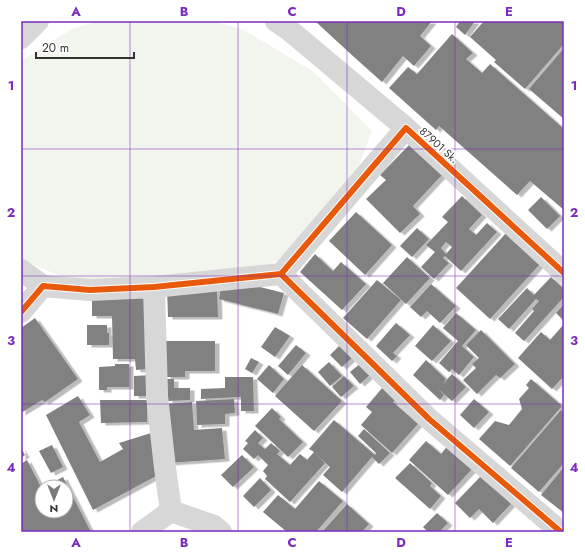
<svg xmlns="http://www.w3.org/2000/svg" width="585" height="553" font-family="Jost,sans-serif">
<defs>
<filter id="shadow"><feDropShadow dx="4.5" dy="2.5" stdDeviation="0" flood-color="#0004"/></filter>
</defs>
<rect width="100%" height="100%" fill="#fff"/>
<path fill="#f1f5ed" d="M98,21h115l31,9 70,42 58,59 -21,56 -47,59 -49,26 -105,12 -83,-5 -46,-20v-198l51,-32z"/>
<path fill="#818181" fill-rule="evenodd" filter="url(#shadow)" d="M315,21h117l-12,15 11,10 -17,20 -11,-10 -21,26 -28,-25z
M460,21h15l-10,14 -9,-8z
M484,21h80v23l-39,45 -31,-27 2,-2 -26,-23z
M452,34l21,19 -7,6 16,14 8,-9 74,65v81l-34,-29 -13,14 -78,-69 -3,4 -47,-42 19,-21 9,7z
M564,48v71l-35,-30z
M410,144l32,31 -29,31 7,8 -20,19 -34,-34 20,-19 -6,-5z
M462,196l20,19 -13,14 7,6 11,-12 10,9 -36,39 -16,-15 -2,2 6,5 -15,16 -13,-12 14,-15 -9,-7 22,-23 -6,-5zM446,242l6,5 -6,7 -5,-6z
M541,197l19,19 -13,13 -19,-19z
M356,212l36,33 -27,30 -36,-34z
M417,228l12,11 -17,18 -12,-11z
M507,232l34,31 -51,56 -34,-31z
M315,254l18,17 8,-9 25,22 -24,26 -42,-38z
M407,257l23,21 -24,26 -23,-21z
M551,277l13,12v8l-40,44 -9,-8 19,-22 -2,-2 7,-8 -3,-2 -27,30 -11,-10 29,-31 7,7z
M377,280l24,20 -34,39 -24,-21z
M240,282l44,11 -6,21 -59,-15 3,-16z
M431,284l25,22 -16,17 -13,-12 -6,6 -11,-10z
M217,287l1,30h-50l-1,-29z
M92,296h54l2,73 -12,1 -1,-11h-22l-1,-43h-20z
M564,304v17l-8,-8z
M456,313l20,17 -14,16 12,11 -15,18 -7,-6 -3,3 -10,-9 19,-22 -15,-13z
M35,318l43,61 -33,23 -3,-2 -21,13v-85z
M396,323l14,12 -17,18 4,3 -5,5 -16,-15z
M564,324v52l-12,13 -34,-31 23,-26 9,8z
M87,325h20v8h2v12h-22z
M433,325l18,16 -19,20 -17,-15z
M275,327l15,9 -15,21 -14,-10z
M481,330l34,34 -15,14 -4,-3 -19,19 -14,-14 13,-12 -4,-4 7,-6 -13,-13z
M166,341h49v30h-30v6h-19z
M342,343l12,13 -12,11 -12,-12z
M296,345l10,8 -18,22 -10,-9z
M251,358l8,4 -7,11 -7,-4z
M426,360l20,19 -3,5 9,-10 14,13 -14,14 -14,-12 6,6 -4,5 -27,-25z
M329,362l13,14 -12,10 -12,-14z
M361,363l10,11 -11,10 -10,-12z
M115,364h14v23h-22v3h-8v-23l16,-1z
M269,365l15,14 -11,14 -16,-14z
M302,365l40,36 -28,30 -39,-35z
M152,375l1,29h-6v18l-46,1 -1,-23h47v-4h-13v-20z
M344,376l10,10 -13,11 -9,-10z
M225,377h28l1,34h-13v-14l-40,2v-10l24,-1z
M167,379h7v9h16v12l-22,1z
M531,379l31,27 -52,60 -31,-27 16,-18 14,4 13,-16 -3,-10 10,-11 -3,-3z
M383,387l13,12 -3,3 25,22 -26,29 -31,-28 11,-13 -6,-5z
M78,396l12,19 -11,7 21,40 23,-13 -4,-6 32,-10 9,41 -67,36 -47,-95z
M234,399l1,14 -10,1v10l-28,1 -1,-24z
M474,399l15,13 -15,16 -14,-13z
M192,402l2,28 28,-2 3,31 -57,4 -5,-59z
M272,408l9,9 -2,2 24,23 -15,15 -33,-31z
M561,410l3,3v50l-25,29 -28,-24z
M334,420l41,35 1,-2 -18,-17 6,-7 26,24 -11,11 -7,-7 -30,35 -19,-17 7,-8 -14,-13 9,9 -35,39 -25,-23 2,-3 -4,-5 5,-6 -10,-10 -4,4 -11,-10 5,-6 -3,-2 10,-11 8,8 -5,5 7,6 6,-6 9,8 -3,3 13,11 10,-11 7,6 7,-8 -5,-3z
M426,441l15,13 8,-10 25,23 -26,28 -39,-35z
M52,445l11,22 -12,6 -12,-22z
M21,448l4,7 -4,3z
M242,455l12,12 -21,20 -12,-12z
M27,460l15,29v22h24v-24h-22l19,-10 28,55h-70v-68z
M410,463l22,20 -2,3 11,10 -11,13 -35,-31z
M564,467v46l-23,-18z
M481,476l30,28 -18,19 -14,-14 -9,9 -15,-15z
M260,478l11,12 -17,17 -11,-11z
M319,481l24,20 -27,31h-29l-24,-20 15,-17 17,14z
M347,504l22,20 -7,8h-40z
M437,513l11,10 -9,9h-11l-5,-5z"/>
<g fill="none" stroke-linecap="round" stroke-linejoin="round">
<path stroke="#d7d7d7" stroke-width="22" d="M276,21l12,8 118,99
M21,38l17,-17
M21,270l22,16
M281,274l125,-146 158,145
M154,287l3,109 8,72 6,43
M21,312l22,-26 47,4 64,-3 127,-13 148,145 132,113
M142,532l29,-21 43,15 7,6"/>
<g stroke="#fff" stroke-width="8">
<path id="cycleway" d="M281,274l125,-146 158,145
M21,312l22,-26 47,4 64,-3 127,-13 148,145 132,113"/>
</g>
<use href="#cycleway" stroke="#e8590c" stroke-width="6"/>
</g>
<path fill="none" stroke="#7b2cbf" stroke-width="1" stroke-opacity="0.55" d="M130,21v511M238,21v511M347,21v511M455,21v511M21,149h543M21,276h543M21,404h543"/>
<g text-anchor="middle" stroke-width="4" stroke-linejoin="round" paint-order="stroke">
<g font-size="11" fill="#333" stroke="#fff">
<text transform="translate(439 145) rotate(42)" y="4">87901 Sk.</text>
</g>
</g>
<rect width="585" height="553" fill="none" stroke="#ffffff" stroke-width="44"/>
<g transform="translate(54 499) rotate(180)"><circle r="19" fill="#ffffff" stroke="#adadad"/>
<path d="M0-3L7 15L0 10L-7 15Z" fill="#7a7a7a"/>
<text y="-6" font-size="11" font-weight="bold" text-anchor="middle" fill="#333333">N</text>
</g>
<path d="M36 52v6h98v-6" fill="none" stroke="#333333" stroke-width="2"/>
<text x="42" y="52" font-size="12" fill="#333333" stroke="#ffffff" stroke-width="3" paint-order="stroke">20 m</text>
<rect x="22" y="22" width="541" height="509" fill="none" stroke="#7b2cbf" stroke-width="1.5"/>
<g font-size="13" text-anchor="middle" font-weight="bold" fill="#7b2cbf">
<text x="76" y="16">A</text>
<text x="184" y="16">B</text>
<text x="292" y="16">C</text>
<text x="401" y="16">D</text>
<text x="509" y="16">E</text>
<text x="11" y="90">1</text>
<text x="574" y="90">1</text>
<text x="11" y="217">2</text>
<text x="574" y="217">2</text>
<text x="11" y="345">3</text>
<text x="574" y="345">3</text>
<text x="11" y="472">4</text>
<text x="574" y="472">4</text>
<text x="76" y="547">A</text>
<text x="184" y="547">B</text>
<text x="292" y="547">C</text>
<text x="401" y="547">D</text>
<text x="509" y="547">E</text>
</g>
</svg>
